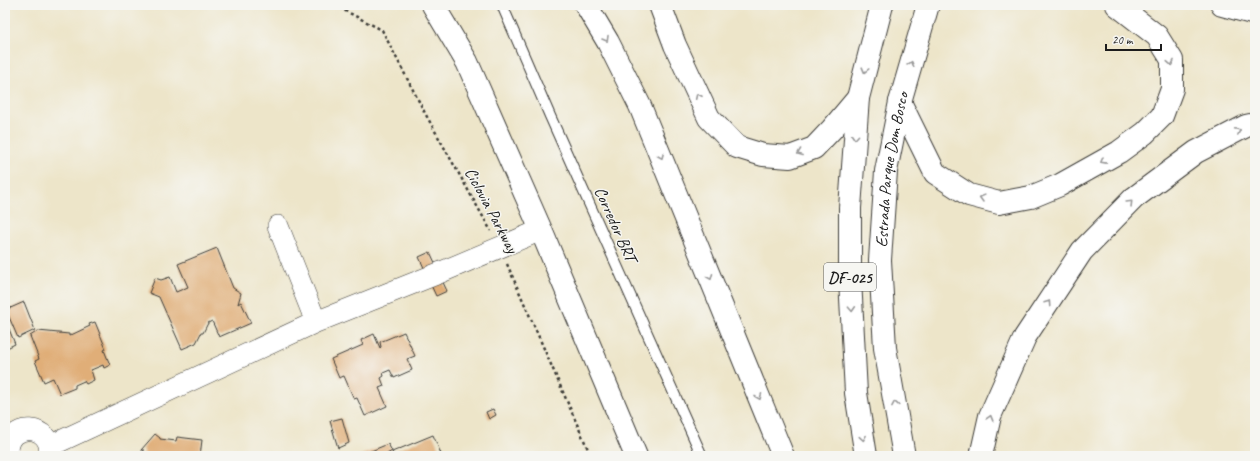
<svg xmlns="http://www.w3.org/2000/svg" width="1260" height="461" font-family="Caveat,sans-serif">
<rect width="100%" height="100%" fill="#f6f6f2"/>
<filter id="ink" filterUnits="userSpaceOnUse"><feTurbulence type="fractalNoise" baseFrequency=".025" numOctaves="2"/><feDisplacementMap in="SourceGraphic" scale="8" xChannelSelector="R" yChannelSelector="G"/><feConvolveMatrix kernelMatrix="1 2 1 2 8 2 1 2 1" color-interpolation-filters="sRGB"/></filter>
<filter id="wash" filterUnits="userSpaceOnUse"><feTurbulence type="fractalNoise" baseFrequency=".012" numOctaves="4" result="noise"/><feDisplacementMap in="SourceGraphic" scale="16" xChannelSelector="R" yChannelSelector="G"/><feGaussianBlur stdDeviation="0.9" result="paint"/><feColorMatrix in="noise" values="0 0 0 0 0 0 0 0 0 0 0 0 0 0 0 0 0 1.4 0 .05"/><feComposite in="paint" operator="in"/></filter>
<g filter="url(#wash)">
<rect width="100%" height="100%" fill="#ede5c9"/>
<g id="blocks">
<path fill="#e0ae78" d="M217,248l16,40 8,5 -3,11 3,-2 10,21 -32,14 -7,-16 -4,2 -5,10h-2l-5,10 -14,6 -23,-52 -10,-4 6,-15 6,2 9,-3 6,15 12,-5 -10,-23z
M430,252l7,15 -11,5 -7,-15z
M441,278l6,13 -11,5 -6,-13z
M24,302l11,28 -17,8 -12,-28z
M95,322l11,27 -2,1 6,15 -6,3 -1,-3 -12,5 3,10 -8,4 -2,-3 -9,4v3l-15,6 -7,-16 -9,4 -9,-21 4,-2 -9,-23 8,-5 31,3v2l21,-10 -1,-2z
M5,324h2l8,20 -10,5z
M404,332l11,24 -8,3 5,11 -18,8 -4,-8 -7,3 1,3 -3,2 3,8 -5,2 8,18 -22,10 -8,-18 -3,1 -10,-23 -5,2 -8,-19 32,-14 -2,-5 13,-6 6,14 1,-1 -1,-5z
M493,409l3,6 -7,4 -3,-7z
M342,418l7,25 -11,5 -8,-27z
M155,434l5,4v1l16,2 1,-4 25,3 -2,16h-58v-2h2v-4h-3z
M433,435l9,21h-48l-2,-4z
M388,444l4,7 -5,3 1,2h-29z"/>
</g>
</g>
<g filter="url(#ink)">
<use href="#blocks" fill-opacity="0" stroke="#3b3a36" stroke-width="1"/>
<g fill="none" stroke-linecap="round" stroke-linejoin="round">
<g stroke="#3b3a36" stroke-width="12">
<path id="service" d="M502,5l48,111 152,340"/>
</g>
<g stroke="#3b3a36" stroke-width="22">
<path id="minor" d="M278,226l38,96
M50,446l266,-124 123,-49 102,-43
M8,456c-3,-38 48,-32 41,0"/>
</g>
<g stroke="#3b3a36" stroke-width="24">
<path id="secondary" d="M433,5l34,57 74,168 95,226"/>
</g>
<g stroke="#3b3a36" stroke-width="24">
<g id="trunk">
<path d="M586,5l22,37 32,64 143,350"/>
<path d="M660,5l15,40 34,73 28,29 26,8 27,2 24,-9 18,-19 26,-31"/>
<path d="M1222,5l33,9"/>
<path d="M900,102l35,71 34,22 30,8 32,-6 29,-12 59,-33 26,-19 17,-17 10,-27v-29l-15,-24 -40,-31"/>
<path d="M866,456l-10,-63 -6,-114v-71l8,-110 24,-93"/>
<path id="s1" d="M904,456l-19,-108 -5,-88 6,-89 14,-69 28,-97"/>
<path d="M981,456l9,-40 35,-79 57,-86 52,-53 62,-46 50,-26 9,-2"/>
</g>
</g>
<path stroke="#3b3a36" stroke-width="2.5" stroke-dasharray="3 3" stroke-linecap="butt" d="M334,5l48,25 44,85 65,116
M507,264l84,192"/>
<use href="#service" stroke="#fff" stroke-width="10"/>
<use href="#minor" stroke="#fff" stroke-width="21"/>
<use href="#secondary" stroke="#fff" stroke-width="22"/>
<use href="#trunk" stroke="#fff" stroke-width="22"/>
</g>
<defs><path id="oneway-chevron" d="M-2-3.5L2.5 0L-2 3.5" fill="none" stroke-width="1.6" stroke-linecap="round" stroke-linejoin="round"/></defs>
<g stroke="#999">
<use href="#oneway-chevron" transform="translate(606 39) rotate(60)"/>
<use href="#oneway-chevron" transform="translate(1171 63) rotate(80)"/>
<use href="#oneway-chevron" transform="translate(911 64) rotate(-74)"/>
<use href="#oneway-chevron" transform="translate(865 70) rotate(105)"/>
<use href="#oneway-chevron" transform="translate(698 96) rotate(-115)"/>
<use href="#oneway-chevron" transform="translate(1238 131) rotate(-27)"/>
<use href="#oneway-chevron" transform="translate(855 137) rotate(94)"/>
<use href="#oneway-chevron" transform="translate(800 153) rotate(159)"/>
<use href="#oneway-chevron" transform="translate(661 156) rotate(68)"/>
<use href="#oneway-chevron" transform="translate(1103 161) rotate(151)"/>
<use href="#oneway-chevron" transform="translate(982 198) rotate(-165)"/>
<use href="#oneway-chevron" transform="translate(1130 203) rotate(-45)"/>
<use href="#oneway-chevron" transform="translate(710 277) rotate(68)"/>
<use href="#oneway-chevron" transform="translate(1048 303) rotate(-56)"/>
<use href="#oneway-chevron" transform="translate(852 309) rotate(87)"/>
<use href="#oneway-chevron" transform="translate(759 397) rotate(68)"/>
<use href="#oneway-chevron" transform="translate(895 404) rotate(-100)"/>
<use href="#oneway-chevron" transform="translate(990 418) rotate(-74)"/>
<use href="#oneway-chevron" transform="translate(863 438) rotate(81)"/>
</g>
</g>
<g text-anchor="middle" stroke-width="3" stroke-linejoin="round" paint-order="stroke">
<rect fill="#f6f6f2" stroke="#5d5d5c" stroke-width="1" x="824" y="263" width="52" height="28" rx="3"/>
<g font-size="16" font-weight="bold" fill="#1c1c1c">
<text x="850" y="283">DF-025</text>
</g>
<g font-size="17" fill="#1c1c1c" stroke="#f6f6f2">
<text dy="6" stroke="none"><textPath href="#s1" startOffset="289">Estrada Parque Dom Bosco</textPath></text>
<text transform="translate(492 210) rotate(62)" y="6">Ciclovia Parkway</text>
<text transform="translate(616 224) rotate(66)" y="6">Corredor BRT</text>
</g>
</g>
<rect width="1260" height="461" fill="none" stroke="#f6f6f2" stroke-width="20"/>
<path d="M1106 44v6h55v-6" fill="none" stroke="#1c1c1c" stroke-width="2"/>
<text x="1112" y="44" font-size="12" fill="#1c1c1c" stroke="#f6f6f2" stroke-width="3" paint-order="stroke">20 m</text>
</svg>
